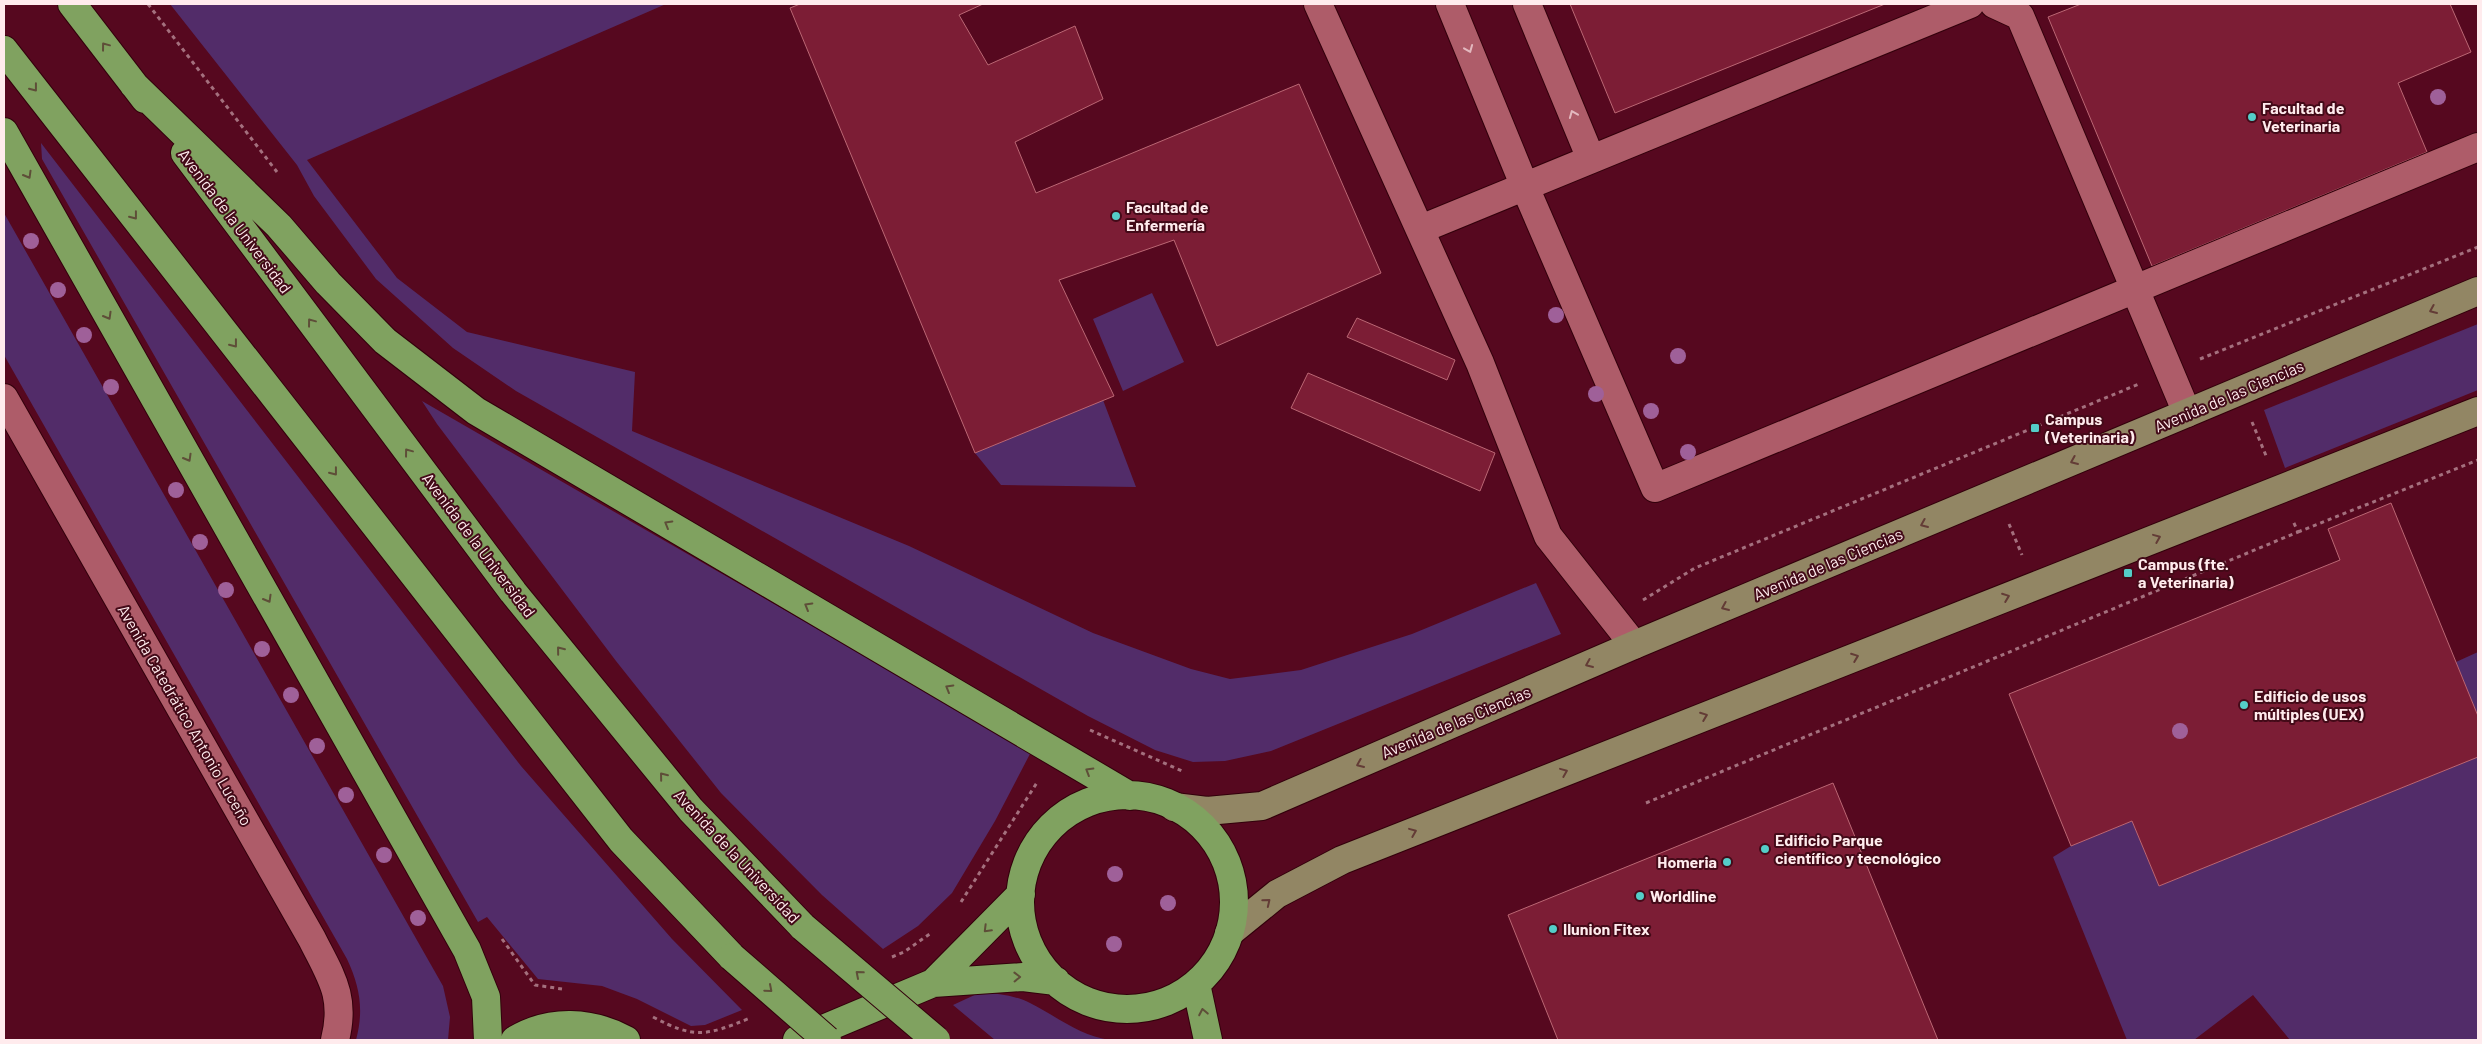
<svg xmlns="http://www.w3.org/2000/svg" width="2482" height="1044" font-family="Barlow,sans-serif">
<rect width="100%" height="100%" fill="#56081f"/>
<path fill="#522c69" d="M170,4h496l-359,156 90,118 70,54 168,40 -3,59 277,115 184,87 98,36 39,10 71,-9 111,-36 124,-51 25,51 -290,117 -46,10 -32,1 -38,-12 -67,-34 -572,-325 -63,-43 -77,-69 -62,-83 -17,-31z
M41,143l480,623 151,173 70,71 -37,15 -14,1 -54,-27 -35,-13 -64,-7 -51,-62 -9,5 -436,-763z
M4,213l439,773 7,31 -2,23h-92c8,-30 4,-53 -9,-81l-343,-604z
M1152,293l32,69 -61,29 -30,-72z
M2478,324v66l-193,78 -21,-58z
M1103,400l33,87 -135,-2 -26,-32z
M422,401l609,351 -36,69 -43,72 -34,33 -35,23 -61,-54 -101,-102 -105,-132 -179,-237z
M2478,652v64l-22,-54z
M2478,757v283h-188l-37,-45 -59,45h-67l-74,-183 18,-11 61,-25 27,65z
M981,992c17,2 33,3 49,11 26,13 50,33 80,37h-115l-42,-35z"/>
<path fill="#7c1d35" stroke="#bb6774" d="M800,4h183l-24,11 29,50 87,-39 28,73 -88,43 21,51 263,-109 82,189 -164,73 -43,-106 -115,40 55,116 -139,57 -185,-445z
M1570,4h315l-270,109z
M2081,4h369l21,48 -73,31 29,69 -275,114 -104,-249z
M1357,318l98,42 -8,20 -100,-43z
M1308,373l187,80 -15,38 -189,-83z
M2391,503l87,213v41l-319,129 -27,-65 -61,25 -62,-152 331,-134 -12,-31z
M1833,783l105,257h-380l-50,-125z"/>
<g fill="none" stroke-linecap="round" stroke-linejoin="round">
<g stroke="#32000b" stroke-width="30">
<path id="minor" d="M1318,4l162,359 68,173 86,109
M1450,4l75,183 130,301 823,-341
M1527,4l64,155
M1994,4l26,12 167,397
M1421,229l549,-225
M4,398l308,541c19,38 34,57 23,101"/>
</g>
<g stroke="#32000b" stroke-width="30">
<path id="major" d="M1174,807l33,4 55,-5 372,-161 844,-354
M1229,933l48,-39 65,-34 1136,-449"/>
</g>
<g stroke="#32000b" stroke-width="30">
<path id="highway" d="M72,4l73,95
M4,50l617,790 111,117
M134,85l145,141 49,57 57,58 91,70 654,385
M4,132l463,818 19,47 2,43
M185,153l328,439 178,218 112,117
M1020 902a107 107 0 1 1 214 0a107 107 0 1 1-214 0Z
M933,983l88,-89
M1196,984l12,56
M515,1040c35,-21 76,-19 111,0
M797,1040l136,-57 90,-6 33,4"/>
</g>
<path stroke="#a4707e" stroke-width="3" stroke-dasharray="4 4" stroke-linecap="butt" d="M148,4l129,168
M2200,359l278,-112
M2252,422l15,36
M2009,524l13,31
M2298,532l180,-72
M1643,600l52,-32 444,-184
M1090,730l92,41
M1646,803l652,-271 -5,-11
M961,902l77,-121
M502,939l33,46 27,4
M892,957l12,-5 27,-19
M653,1017c42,22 53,19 97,1"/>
<use href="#minor" stroke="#ae5c69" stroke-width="28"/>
<use href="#major" stroke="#928664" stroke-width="28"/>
<use href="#highway" stroke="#80a260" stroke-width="28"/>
<g stroke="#32000b" stroke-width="30" stroke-linecap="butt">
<path id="highway-bridge" d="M803,927l133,113
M732,957l95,83"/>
</g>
<use href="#highway-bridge" stroke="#80a260" stroke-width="28"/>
</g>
<g fill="#9f6099">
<circle cx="2438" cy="97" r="8"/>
<circle cx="31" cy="241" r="8"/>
<circle cx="58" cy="290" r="8"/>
<circle cx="1556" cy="315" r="8"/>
<circle cx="84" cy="335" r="8"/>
<circle cx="1678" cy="356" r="8"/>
<circle cx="111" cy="387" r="8"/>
<circle cx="1596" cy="394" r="8"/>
<circle cx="1651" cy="411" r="8"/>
<circle cx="1688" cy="452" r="8"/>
<circle cx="176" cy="490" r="8"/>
<circle cx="200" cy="542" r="8"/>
<circle cx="226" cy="590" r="8"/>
<circle cx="262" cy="649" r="8"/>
<circle cx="291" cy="695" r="8"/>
<circle cx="2180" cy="731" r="8"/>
<circle cx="317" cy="746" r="8"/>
<circle cx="346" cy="795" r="8"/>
<circle cx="384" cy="855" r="8"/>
<circle cx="1115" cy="874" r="8"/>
<circle cx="1168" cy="903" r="8"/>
<circle cx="418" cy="918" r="8"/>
<circle cx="1114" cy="944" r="8"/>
</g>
<defs><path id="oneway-chevron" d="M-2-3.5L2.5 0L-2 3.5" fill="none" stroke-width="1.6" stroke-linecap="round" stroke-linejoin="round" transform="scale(1.25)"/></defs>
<g stroke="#5e4e38">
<use href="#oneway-chevron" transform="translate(105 46) rotate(-127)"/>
<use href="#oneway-chevron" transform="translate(34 88) rotate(52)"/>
<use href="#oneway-chevron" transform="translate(28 175) rotate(60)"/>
<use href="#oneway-chevron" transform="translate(134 216) rotate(52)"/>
<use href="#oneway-chevron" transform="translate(108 316) rotate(60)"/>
<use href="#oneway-chevron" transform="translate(311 322) rotate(-127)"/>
<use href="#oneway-chevron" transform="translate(234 344) rotate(52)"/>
<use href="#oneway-chevron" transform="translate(408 452) rotate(-127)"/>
<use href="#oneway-chevron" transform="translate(188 458) rotate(60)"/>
<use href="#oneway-chevron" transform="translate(334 472) rotate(52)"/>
<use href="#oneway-chevron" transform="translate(668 524) rotate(-150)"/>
<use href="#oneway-chevron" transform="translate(268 599) rotate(60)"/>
<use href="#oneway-chevron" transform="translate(808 606) rotate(-150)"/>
<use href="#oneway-chevron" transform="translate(560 650) rotate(-129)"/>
<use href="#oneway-chevron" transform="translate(949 688) rotate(-150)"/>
<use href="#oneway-chevron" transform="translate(1089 771) rotate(-149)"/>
<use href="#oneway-chevron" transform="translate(663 776) rotate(-129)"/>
<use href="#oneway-chevron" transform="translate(987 929) rotate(135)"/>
<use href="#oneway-chevron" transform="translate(859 974) rotate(-139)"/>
<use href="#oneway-chevron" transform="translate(1017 977) rotate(-1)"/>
<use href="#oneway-chevron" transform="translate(769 989) rotate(41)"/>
<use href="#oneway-chevron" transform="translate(1203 1012) rotate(-101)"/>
</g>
<g stroke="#e3b9bf">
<use href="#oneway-chevron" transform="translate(1469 49) rotate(68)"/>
<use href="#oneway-chevron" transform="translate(1573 114) rotate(-112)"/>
</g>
<g stroke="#633c36">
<use href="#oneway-chevron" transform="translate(2433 310) rotate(157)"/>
<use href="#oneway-chevron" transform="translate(2074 461) rotate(157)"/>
<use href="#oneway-chevron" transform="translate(1924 524) rotate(157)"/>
<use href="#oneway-chevron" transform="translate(2157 538) rotate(-22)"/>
<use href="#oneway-chevron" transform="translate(2006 597) rotate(-21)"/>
<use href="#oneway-chevron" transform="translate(1725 607) rotate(157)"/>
<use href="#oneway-chevron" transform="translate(1855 657) rotate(-21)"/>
<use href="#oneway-chevron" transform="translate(1589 664) rotate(157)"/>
<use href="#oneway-chevron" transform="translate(1704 716) rotate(-21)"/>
<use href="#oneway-chevron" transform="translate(1360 764) rotate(157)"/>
<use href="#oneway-chevron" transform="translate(1564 772) rotate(-22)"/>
<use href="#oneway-chevron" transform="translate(1413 832) rotate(-22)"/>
<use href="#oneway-chevron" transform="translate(1267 902) rotate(-39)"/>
</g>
<g fill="#54cdc8" stroke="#430a18" stroke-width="2">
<circle cx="2252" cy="117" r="5"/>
<circle cx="1116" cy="216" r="5"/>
<rect x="2030" y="423" width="10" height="10" rx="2.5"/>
<rect x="2123" y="568" width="10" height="10" rx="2.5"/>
<circle cx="2244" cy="705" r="5"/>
<circle cx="1765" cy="849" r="5"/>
<circle cx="1727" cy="862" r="5"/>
<circle cx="1640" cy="896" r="5"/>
<circle cx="1553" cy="929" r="5"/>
</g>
<g text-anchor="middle" stroke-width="4" stroke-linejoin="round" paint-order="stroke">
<g font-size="16" font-weight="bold" fill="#ffebed" stroke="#430a18" text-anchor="start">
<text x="2262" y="114">Facultad de<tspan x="2262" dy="18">Veterinaria</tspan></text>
<text x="1126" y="213">Facultad de<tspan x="1126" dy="18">Enfermería</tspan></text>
<text x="2045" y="425">Campus<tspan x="2045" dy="18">(Veterinaria)</tspan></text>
<text x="2138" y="570">Campus (fte.<tspan x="2138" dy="18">a Veterinaria)</tspan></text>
<text x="2254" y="702">Edificio de usos<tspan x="2254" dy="18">múltiples (UEX)</tspan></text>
<text x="1775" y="846">Edificio Parque<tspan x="1775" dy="18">científico y tecnológico</tspan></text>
<text x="1717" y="868" text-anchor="end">Homeria</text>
<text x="1650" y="902">Worldline</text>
<text x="1563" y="935">Ilunion Fitex</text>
</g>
<g font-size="16" fill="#ffebed" stroke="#430a18">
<text transform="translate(235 221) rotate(53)" y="6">Avenida de la Universidad</text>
<text transform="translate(2229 396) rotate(-23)" y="6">Avenida de las Ciencias</text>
<text transform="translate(479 545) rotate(53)" y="6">Avenida de la Universidad</text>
<text transform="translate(1828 564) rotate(-23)" y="6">Avenida de las Ciencias</text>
<text transform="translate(185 715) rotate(60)" y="6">Avenida Catedrático Antonio Luceño</text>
<text transform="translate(1456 722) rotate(-23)" y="6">Avenida de las Ciencias</text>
<text transform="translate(737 856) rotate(47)" y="6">Avenida de la Universidad</text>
</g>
</g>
<rect width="2482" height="1044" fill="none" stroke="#ffebed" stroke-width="10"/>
</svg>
